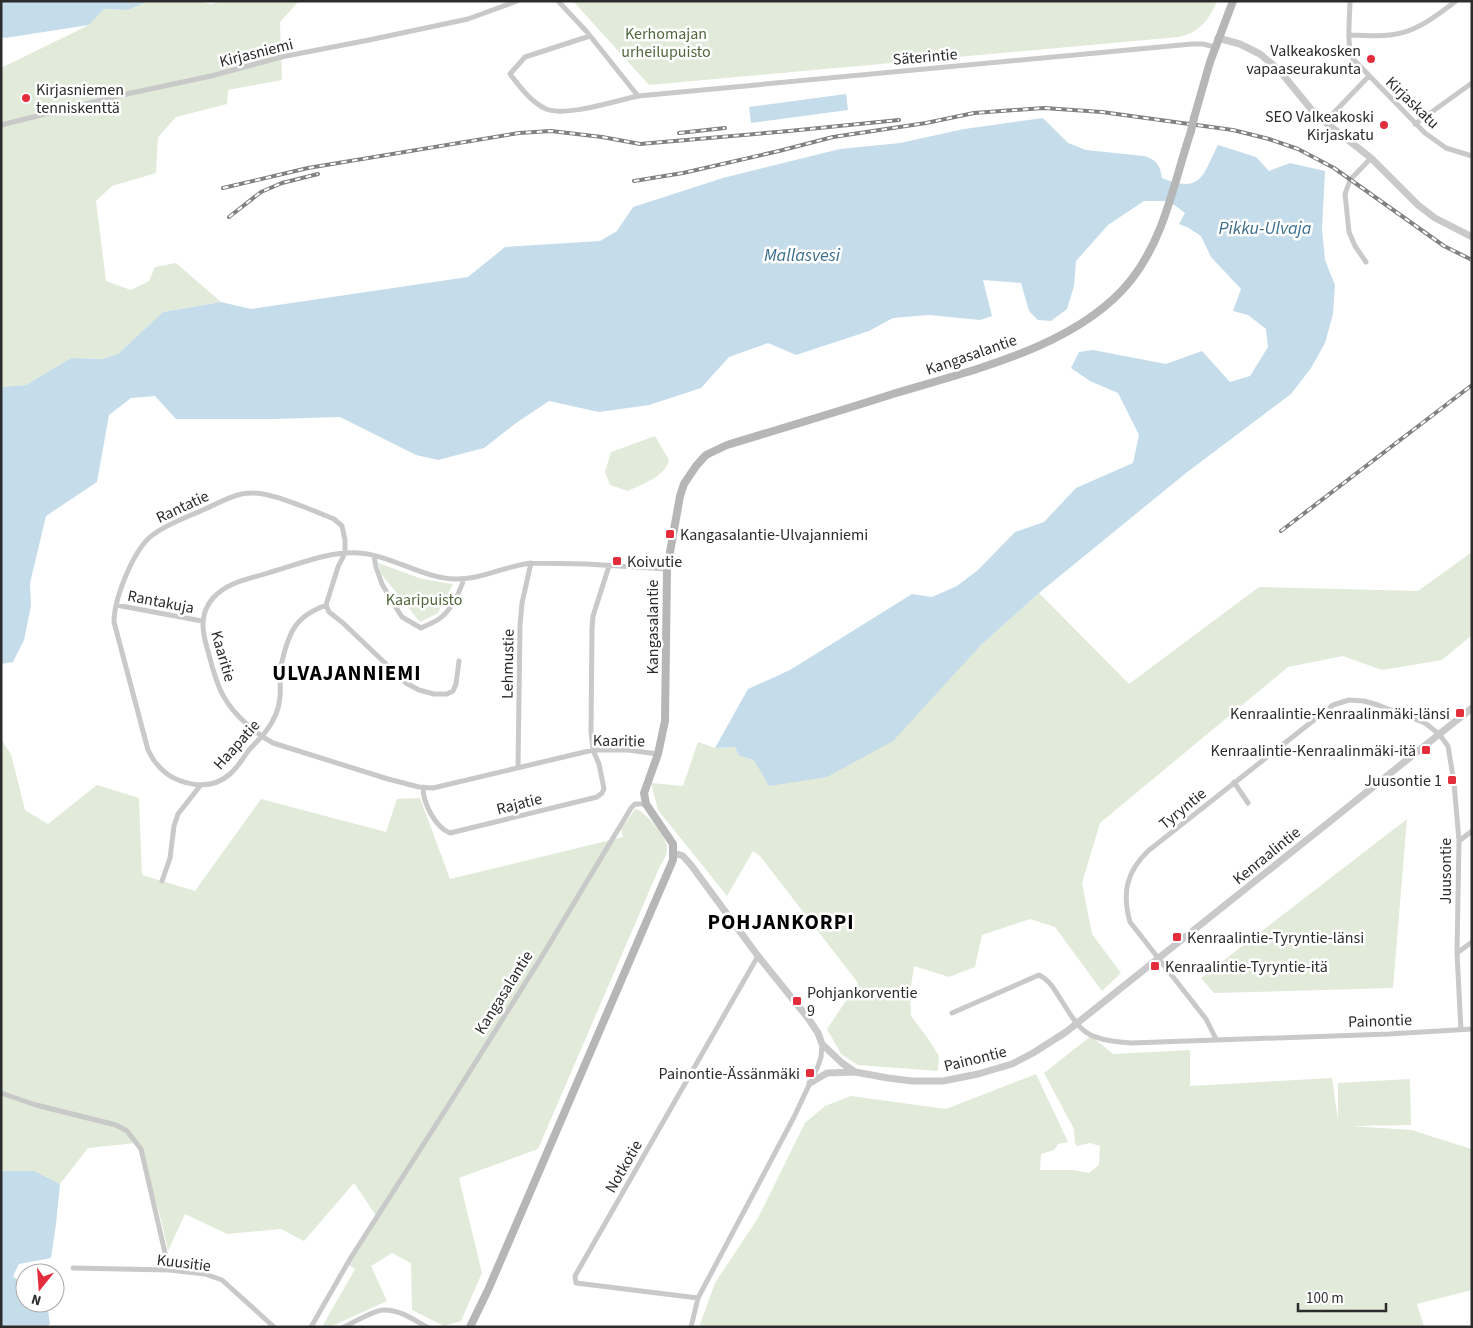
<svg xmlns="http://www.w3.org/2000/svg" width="1473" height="1328" font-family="'Source Sans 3',sans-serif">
<rect width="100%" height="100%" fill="#fff"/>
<path fill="#e2ead9" d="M149,1h47l15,3 15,-3h73l-19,21 2,58 -54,10 -1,14 -51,13 -18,20 -2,36 -44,13 -16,15 10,80 25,9 18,-9 6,-14 21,-4 45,39 -58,10 -45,42 -16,5 -31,-1 -45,27 -25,2v-319l88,-43 15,-16 24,1z
M573,1h644c-8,19 -17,31 -38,36l-530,48z
M655,436l14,24c-4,17 -27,24 -41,31l-18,-6 -5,-13 6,-20z
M1472,552v83l-30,25 -60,10 -39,-14 -55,11 -188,156 -18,60 10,51 29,39 -19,18 -47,-64 -25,-8 -48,16 -7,32 -26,10 -35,-11 -4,27 1,23 18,24 10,16 -1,15 -80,-6 -17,-11 -14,-25 31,-46 -98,-127 -7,-5 -26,45 -69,-86 -7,-27 32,3 15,-44 17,6 20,-1 4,9 15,4 226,-114 59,-53 90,91 130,-97 159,4z
M378,563l44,16 31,5 -15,29 -18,9 -38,-47z
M1,739l10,15 14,56 23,14 49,-39 42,13 3,77 53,16 66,-92 125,33 11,-33 23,-1 30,81 173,-42 -2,-8 14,-20c10,1 32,29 32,39 0,7 -4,13 -7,18l-122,283 -79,29 23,95 -21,48 -17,5 -32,-16 -1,-47 -19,-10 -21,13 16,35 -57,26h-8l33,-58 -6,-4 28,-48 -23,-34 -50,58 -23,-12 -54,5 -42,-20 -17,37c-7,-37 -19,-73 -32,-108l-48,5 -28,36 -26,-13h-33z
M1407,819l-14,169 -179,5 -13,-15z
M1091,1036l22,18 77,-4v36l142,-8 6,42v-37l72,-4 1,46 -61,1 62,4 59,19 1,-1v142l-55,14 7,23h-725l16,-44 43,-65 47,-95 20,-17 26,-10 95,13 90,-35 32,68 -10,2 -4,6 -13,4 -1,16h33l16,3 10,-8 1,-19 -10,-3 -13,3 -2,-3 -1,-14 -30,-56z"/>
<path fill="#c5dcea" d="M1,1h148l-21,9 -24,-1 -15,16 -84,13 -4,-1z
M846,94l2,16 -97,13 -2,-16z
M1043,118l25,25 18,7 58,6c13,4 16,9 18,22 40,16 40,-2 56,-33l38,12 13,14 21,-8 35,8 -3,58 3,31 10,25 -2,29 -8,29 -14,25 -20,26 -105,79 -147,120 -59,53 -87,95 -66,36 -58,9 -15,-26 -15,-4 -4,-9 -20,1 33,-59 42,-19 122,-76 20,3 25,-11 21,-16 37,-38 29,-10 32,-34 57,-25 6,-28 -21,-42 -28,-12 -19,-13 8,-16 14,-2 73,14 36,-13 28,31 20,-6 18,-29 -2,-18 -18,-14 -15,-4 8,-22 -30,-32 -10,-21 -14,-9 -8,-3 6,-11 -16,-12h-25l-36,24 -32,36 -2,25 -7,23 -16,12 -13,-1 -9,-9 -8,-28 -38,-3 9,36 -12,4 -51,-5 -36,3 -24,13 -73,24 -28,-12 -39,14 -28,31 -52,17 -50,7 -50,-11 -33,22 -32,25 -46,12 -22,-5 -76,-38 -66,2h-98l-21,-23 -24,2 -22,17 -12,67 -51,34 -16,67 1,23 -7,34 -11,22 -12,2v-277l25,-2 45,-27 31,1 16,-5 45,-42 58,-10 30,7 217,-32 37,-30 95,-6 17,-10 16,-24 90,-29 117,-29 60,-6 64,-14z
M1,1171h33l26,13 -4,40 -5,34 -32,6 -6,12 8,7h4v20h22l3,21 -3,3h-46z"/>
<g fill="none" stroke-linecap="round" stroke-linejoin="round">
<path stroke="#c9c9c9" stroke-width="5" d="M558,1l29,31 51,64
M1350,1c0,15 -4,46 3,58l72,74 21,15 26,8
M1350,35c13,0 27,2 40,0 25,-2 46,-19 66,-34
M590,36l-65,21 -15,17c10,13 21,28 36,35 21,8 69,-8 92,-13l554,-52h11l12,3
M1325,122l44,-46
M1415,124l57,-41
M1,125l121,-30 89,-19 70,-19 88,-17 99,-21 49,-18
M1366,262l-11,-16 -6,-14 -4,-38 5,-14 21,-22
M374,556l2,11 6,17 13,22 7,11 19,11c6,-3 12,-5 18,-9 12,-8 20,-26 25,-40
M116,605l86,16
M326,605c-17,7 -29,14 -36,31 -4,9 -9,27 -10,37 0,14 2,27 -4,41 -6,15 -16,24 -27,36 -6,8 -11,17 -19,24 -21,19 -57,11 -74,-11 -3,-3 -5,-8 -8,-13l-34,-128c0,-23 20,-75 40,-88 15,-11 34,-17 51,-25 14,-6 30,-16 46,-16 21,-1 63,18 83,26l8,7 3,14v13l-7,14 -12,38 3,7 14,11 63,60 13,7 15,4h13l6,-3 3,-7 3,-23
M658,754l-30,-4h-35l-160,38 -14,-1 -31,-8 -115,-36c-17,-9 -39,-28 -49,-46 -8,-13 -12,-31 -16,-46 -6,-19 -9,-37 5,-53 15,-17 38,-19 58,-26 29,-8 58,-21 88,-19 31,2 64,25 95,26 27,1 51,-13 77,-16l55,1 81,5
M518,768l2,-143 2,-22 9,-40
M1234,782l14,21
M423,787c0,16 12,40 27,46l147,-36 5,-4 2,-4 -5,-25 -6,-14 -2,-19 1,-103 1,-12 16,-50
M1459,841l13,-10
M162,881l8,-23 4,-32 4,-12 22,-28
M1457,953l15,-11
M952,1013l87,-38c10,5 13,11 19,20 24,38 25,44 73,48l258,-9 83,-5
M1216,1039l-10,-20 -76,-97c-8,-28 -4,-50 18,-71l185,-146 16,-5 15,1 14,4 47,18 14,11 9,12 6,37 5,58 -2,112 4,77
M1,1093l35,12 80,20 11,6 14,18 28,121
M73,1268l96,2 36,4 17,6 52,47
M698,1298l-122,-15 -1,-7 183,-320
M311,1327l39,-68 98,-153 93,-148 90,-150 4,-4h11
M344,1327c8,-4 31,-17 39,-17 16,-1 31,10 44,17
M691,1327l7,-29 96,-181 24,-51 3,-9 1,-13"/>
<path stroke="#c9c9c9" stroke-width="7" d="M1218,38l22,6 20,10 19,16 32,39 14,13 46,36 47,47 17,13 37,19
M674,853l9,3 8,9 67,91 50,62 10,15 4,11 20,19 13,9 33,6 24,3h31l35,-7 34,-10 21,-11 33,-21 406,-324
M810,1083l17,-10 28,-1"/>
<path stroke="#b6b6b6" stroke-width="8" d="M1194,118l16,-56 23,-61
M470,1327l18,-37 185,-430v-16l-27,-40 -2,-11 14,-39 7,-33 2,-152 13,-73 4,-12 12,-18 10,-11 21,-10c56,-17 113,-34 169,-52 77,-23 183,-47 235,-113 34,-43 43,-98 60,-149"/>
<g stroke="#818181" stroke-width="4">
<path id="rail" d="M679,133l46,-5
M634,181l49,-8 96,-22 54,-14 93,-14 48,-10 70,-5 58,4 131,18 36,9 29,10 36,19 110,78 28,14
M223,188l85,-20 211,-35 32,-2 51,6 38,7 149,-13 110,-11
M229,217l32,-25 21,-9 36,-9
M1281,531l191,-146"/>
</g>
<use href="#rail" stroke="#fff" stroke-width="2" stroke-dasharray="5.5" stroke-linecap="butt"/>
<path stroke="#b6b6b6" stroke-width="8" d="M1191,131l3,-13"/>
</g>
<g fill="#e42d3c" stroke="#fff" stroke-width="2">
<circle cx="1371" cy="59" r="5"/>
<circle cx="26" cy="98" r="5"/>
<circle cx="1384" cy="125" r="5"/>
<rect x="665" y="529" width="10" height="10" rx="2.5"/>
<rect x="612" y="556" width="10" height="10" rx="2.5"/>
<rect x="1455" y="708" width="10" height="10" rx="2.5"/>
<rect x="1421" y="745" width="10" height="10" rx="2.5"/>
<rect x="1447" y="775" width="10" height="10" rx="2.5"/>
<rect x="1172" y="932" width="10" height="10" rx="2.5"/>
<rect x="1150" y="961" width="10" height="10" rx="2.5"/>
<rect x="792" y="996" width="10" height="10" rx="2.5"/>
<rect x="805" y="1068" width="10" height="10" rx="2.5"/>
</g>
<g text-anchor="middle" stroke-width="5" stroke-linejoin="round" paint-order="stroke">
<g font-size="16" fill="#4f673a" stroke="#fff">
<text x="666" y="39">Kerhomajan<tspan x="666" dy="18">urheilupuisto</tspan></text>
<text x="424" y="605">Kaaripuisto</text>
</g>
<g font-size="16" fill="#2c2c2c" stroke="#fff" text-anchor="end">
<text x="1361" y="56">Valkeakosken<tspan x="1361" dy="18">vapaaseurakunta</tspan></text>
<text x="36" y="95" text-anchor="start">Kirjasniemen<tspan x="36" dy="18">tenniskenttä</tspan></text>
<text x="1374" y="122">SEO Valkeakoski<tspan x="1374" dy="18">Kirjaskatu</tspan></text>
<text x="680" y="540" text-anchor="start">Kangasalantie-Ulvajanniemi</text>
<text x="627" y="567" text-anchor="start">Koivutie</text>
<text x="1450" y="719">Kenraalintie-Kenraalinmäki-länsi</text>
<text x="1416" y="756">Kenraalintie-Kenraalinmäki-itä</text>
<text x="1442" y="786">Juusontie 1</text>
<text x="1187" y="943" text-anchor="start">Kenraalintie-Tyryntie-länsi</text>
<text x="1165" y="972" text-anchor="start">Kenraalintie-Tyryntie-itä</text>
<text x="807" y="998" text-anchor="start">Pohjankorventie<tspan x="807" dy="18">9</tspan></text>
<text x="800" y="1079">Painontie-Ässänmäki</text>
</g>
<g font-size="16" fill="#2c2c2c" stroke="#fff">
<text transform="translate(256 52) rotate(-14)" y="6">Kirjasniemi</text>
<text transform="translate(925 56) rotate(-5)" y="6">Säterintie</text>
<text transform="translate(1413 102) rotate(44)" y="6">Kirjaskatu</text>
<text transform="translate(971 354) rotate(-19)" y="6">Kangasalantie</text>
<text transform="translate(182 506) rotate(-25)" y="6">Rantatie</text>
<text transform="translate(161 601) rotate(11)" y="6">Rantakuja</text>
<text transform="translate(652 627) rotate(-90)" y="6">Kangasalantie</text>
<text transform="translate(224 656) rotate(74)" y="6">Kaaritie</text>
<text transform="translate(507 664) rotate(-89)" y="6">Lehmustie</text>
<text transform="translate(619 740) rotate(1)" y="6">Kaaritie</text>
<text transform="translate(236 744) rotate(-48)" y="6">Haapatie</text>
<text transform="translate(519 803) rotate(-14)" y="6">Rajatie</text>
<text transform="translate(1182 808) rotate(-39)" y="6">Tyryntie</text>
<text transform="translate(1266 855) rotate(-39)" y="6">Kenraalintie</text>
<text transform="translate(1445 871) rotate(-90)" y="6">Juusontie</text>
<text transform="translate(503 992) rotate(-58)" y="6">Kangasalantie</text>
<text transform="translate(1380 1020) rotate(-2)" y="6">Painontie</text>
<text transform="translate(975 1058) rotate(-14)" y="6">Painontie</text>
<text transform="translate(623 1166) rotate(-60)" y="6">Notkotie</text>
<text transform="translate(184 1262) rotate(7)" y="6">Kuusitie</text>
</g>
<g font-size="18" font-style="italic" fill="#3b6e8d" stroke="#fff">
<text x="1265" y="234">Pikku-Ulvaja</text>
<text x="802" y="261">Mallasvesi</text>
</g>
<g font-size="21" font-weight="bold" letter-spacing="1" fill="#000" stroke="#fff">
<text x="347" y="680">ULVAJANNIEMI</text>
<text x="781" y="929">POHJANKORPI</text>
</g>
</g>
<rect width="1473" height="1328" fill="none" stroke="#2c2c2c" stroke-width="5"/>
<g transform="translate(40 1288) rotate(197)"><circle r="24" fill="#ffffff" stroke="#ababab"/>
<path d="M0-4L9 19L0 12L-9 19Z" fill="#e42d3c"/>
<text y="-8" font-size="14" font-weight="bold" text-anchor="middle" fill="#2c2c2c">N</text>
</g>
<path d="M1298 1303v8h88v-8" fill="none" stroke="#2c2c2c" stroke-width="2.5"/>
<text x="1306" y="1303" font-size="15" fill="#2c2c2c" stroke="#ffffff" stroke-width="4" paint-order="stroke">100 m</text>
</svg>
